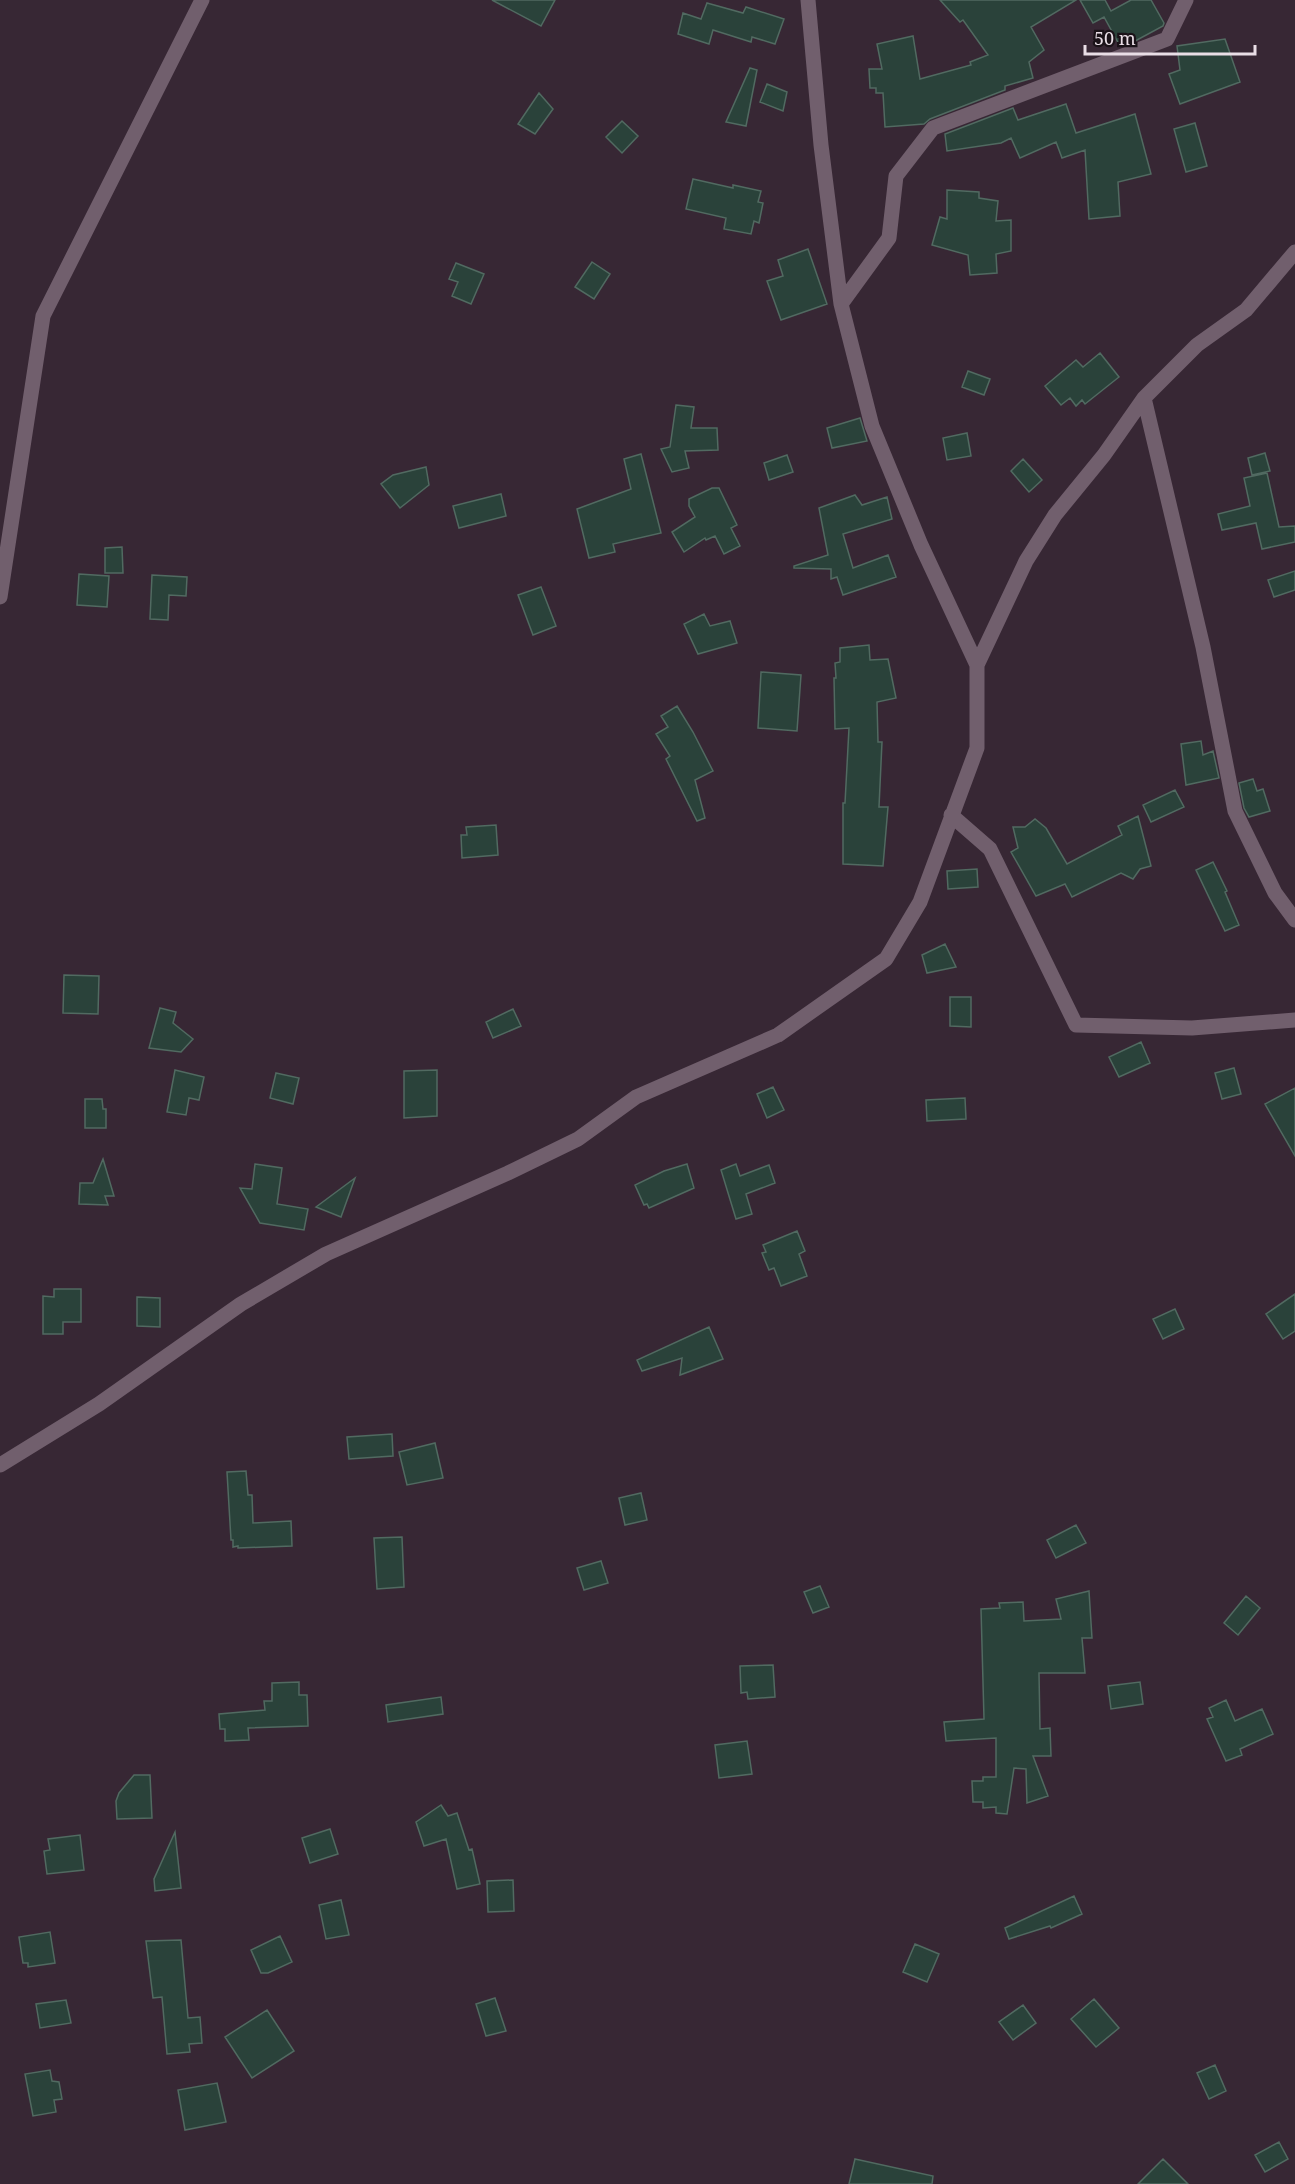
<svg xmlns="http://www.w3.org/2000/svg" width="1295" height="2184" font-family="'Noto Serif',serif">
<rect width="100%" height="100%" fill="#372734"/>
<path fill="#2a423a" stroke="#516a61" stroke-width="1.5" d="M492,0h63l-14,26z
M940,0h136l-45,27 13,23 -15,12 4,16 -28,8v4l-75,29 -6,5 -39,3 -2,-34h-7v-5h-6l-1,-19h13l-5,-25 36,-8 7,43 51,-14 -1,-3 18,-7 -25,-35 -3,2z
M1080,0h25l6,11 20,-11h20l13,23 -1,3 -26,14 -17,6 -16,-29 -11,6z
M707,3l36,10 3,-6 38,12 -9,25 -23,-7 -1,5 -38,-12 -4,14 -31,-10 5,-21 18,6z
M1225,39l15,43 -60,22 -11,-30 11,-4 -3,-24z
M750,68l7,2 -11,56 -20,-4z
M767,84l20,8 -4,19 -23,-9z
M539,93l14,16 -18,25 -17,-10z
M1066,104l10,29 59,-19 16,60 -33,8 2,34 -31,3 -4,-69 -23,8 -6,-16 -36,16 -9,-20 -10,5 -54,8 -2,-17 68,-26 5,12z
M622,121l16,15 -16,17 -16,-16z
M1195,123l12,43 -21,6 -12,-43z
M693,179l40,9v-3l28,6 -3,11 5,1 -4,20 -5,-2 -3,13 -27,-5 2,-11 -40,-9z
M947,190l32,2v6l19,3 -2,20 15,-1v31l-15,3 1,19 -27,2 -2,-20 -36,-10 8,-28 7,2z
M808,249l19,55 -46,16 -14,-39 16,-5 -5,-16z
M592,262l18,12 -16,25 -19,-12z
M456,263l28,11 -13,30 -19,-8 6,-14 -9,-3z
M1100,353l19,24 -34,27 -3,-4 -6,6 -6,-8 -9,7 -16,-19 31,-26 7,7z
M968,371l22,8 -6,16 -22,-8z
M676,405l18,2 -3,21h26l1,22 -33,1 4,17 -17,4 -11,-23 9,-2z
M860,418l7,23 -35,7 -5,-20z
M967,433l4,23 -24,4 -4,-22z
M1265,453l5,18 -18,4 -4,-17z
M641,454l20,79 -48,11 2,8 -26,6 -12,-49 54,-20 -7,-30z
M787,455l6,17 -24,8 -5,-17z
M1023,459l19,21 -13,12 -18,-21z
M426,467l3,18 -29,23 -19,-24 12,-9z
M1267,473l12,54 16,-1v16l-33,7 -6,-26 -34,7 -4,-16 32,-8 -6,-28z
M712,488h7l18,37 -6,3 9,18 -16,8 -9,-18 -9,4 -1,-2 -21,14 -12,-20 23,-15 -6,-11v-7z
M501,494l5,22 -47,12 -6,-22z
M855,495l7,10 25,-8 5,22 -49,15 10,34 35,-13 8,22 -53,18 -6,-18 -6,2v-10l-37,-1v-2l34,-11 -9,-47z
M122,547l1,26h-18v-25z
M1295,571v19l-21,7 -6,-17z
M79,574l30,2 -2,31 -30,-2z
M152,575l35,2 -1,19 -17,-1 -1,25 -18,-1z
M541,587l15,39 -23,9 -15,-40z
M704,614l6,12 20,-5 7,22 -39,11 -14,-30z
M869,645l1,15 18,-1 8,39 -19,4 1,40h4l-3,65h9l-5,59 -40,-2v-61h2l4,-75 -14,1 -1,-51h2l-1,-15 5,-1v-14z
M761,672l40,3 -4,56 -39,-3z
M677,706l16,26 20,39 -18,9 10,38 -8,3 -31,-62 4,-3 -14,-22 12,-7 -7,-11z
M1201,741l2,14 10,-4 6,27 -33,7 -5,-41z
M1253,779l4,12 6,-2 7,22 -21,6 -5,-9 -5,-25z
M1175,790l9,17 -33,15 -8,-17z
M1138,816l13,50 -11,3 -7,10 -12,-6 -49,24 -7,-13 -29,12 -25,-44 7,-4 -5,-21h12l10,-8 11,9 21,36 55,-29 -4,-9z
M496,825l2,30 -36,3 -1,-23h6l-1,-8z
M1213,862l14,29 -2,1 14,33 -14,6 -29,-61z
M977,869l1,18 -30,2 -1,-18z
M945,944l11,23 -29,6 -5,-18z
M64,975l35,1 -1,38 -35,-1z
M950,997h21v30l-21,-1z
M160,1008l16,4 -3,11 20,16 -12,13 -32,-4z
M513,1009l8,17 -28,12 -7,-16z
M1141,1042l9,21 -31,14 -10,-20z
M1234,1068l7,26 -19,5 -7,-26z
M175,1070l29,7 -5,23 -10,-2 -3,17 -19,-3z
M437,1070v46l-33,2v-47z
M276,1073l23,5 -6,26 -23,-6z
M773,1087l11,23 -17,8 -10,-24z
M1295,1088v68l-30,-52z
M965,1098l1,21 -39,2 -1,-21z
M85,1099h17l1,10h3v19h-21z
M103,1159l11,37h-9l3,9 -29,-1 1,-21h13z
M255,1164l27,4 -5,36 31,5 -4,21 -44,-7 -20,-35 12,1z
M687,1164l7,24 -45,20 -2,-4 -3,1 -9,-20 29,-14z
M736,1164l4,12 29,-11 6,18 -29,11 6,20 -16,5 -15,-49z
M355,1178l-14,39 -25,-10z
M797,1231l8,20 -6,3 8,22 -26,10 -7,-18 -5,2 -7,-17 4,-1 -3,-7z
M54,1289h27v33h-18v12h-20v-38l11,1z
M1295,1294v37l-12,8 -17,-25z
M137,1297l23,1v29l-23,-1z
M1175,1309l9,20 -21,10 -10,-20z
M709,1327l14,32 -43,16 2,-17 -40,13 -5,-11z
M392,1434l1,22 -44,3 -2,-22z
M435,1443l8,35 -36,7 -8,-33z
M246,1471l2,24h4l1,28 38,-2 1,25 -54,2v-2l-5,1v-7h-2l-4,-68z
M641,1493l6,27 -22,5 -6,-27z
M1076,1525l10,18 -30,15 -9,-18z
M402,1537l2,50 -27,2 -3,-51z
M601,1561l7,22 -24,7 -7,-22z
M820,1586l9,21 -16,6 -9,-21z
M1089,1591l3,47h-10l3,35h-46l1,56 10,-1 1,28h-18l15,40 -21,7 -1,-34 -12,-1 -7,46 -11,-1v-6l-13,1v-6h-10l-1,-21h11v-4h13v-39l-50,3 -2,-19 40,-3 -3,-110 19,-1 -1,-5 24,-1 1,19 37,-2 -5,-20z
M1246,1596l14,12 -22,27 -14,-12z
M773,1665l2,32 -27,2 -1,-7 -6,1 -1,-27z
M299,1682v13h8l1,31 -60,2 1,12 -24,1v-12h-5l-1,-15 46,-4 -1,-9h8v-18z
M1140,1682l3,22 -32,5 -3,-23z
M441,1697l2,17 -55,8 -2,-17z
M1226,1700l9,21 27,-12 11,25 -33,15 2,6 -16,6 -19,-42 6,-2 -4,-9z
M747,1741l5,33 -33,4 -4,-33z
M134,1775h16l2,43 -35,1 -1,-18 3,-8z
M441,1805l7,11 9,-3 12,37 3,-1 8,35 -23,5 -11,-50 -22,7 -8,-24z
M330,1829l8,25 -28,9 -8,-25z
M175,1832l6,56 -26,3 -1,-12z
M80,1835l4,35 -37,4 -3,-23 6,-1 -2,-11z
M513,1880l1,31 -26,1 -1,-31z
M1074,1896l8,18 -31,14 -1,-2 -41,13 -4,-11z
M341,1900l8,35 -23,4 -7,-34z
M50,1932l5,31 -27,4v-4h-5l-4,-26z
M280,1936l12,26 -24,11h-7l-10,-23z
M181,1940l7,78 12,-1 2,26 -13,1 1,8 -23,2 -5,-57 -9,1 -7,-57z
M915,1944l24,10 -12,28 -24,-10z
M495,1998l11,33 -20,5 -10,-32z
M1094,1999l25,29 -23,19 -25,-28z
M66,2000l5,23 -31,5 -4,-24z
M1023,2005l13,18 -23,17 -14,-18z
M267,2010l27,41 -42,27 -27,-41z
M1215,2065l11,26 -17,8 -12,-26z
M50,2070l2,11 7,1 3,17 -8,1 2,12 -23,4 -8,-42z
M217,2083l9,39 -41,8 -7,-40z
M1279,2142l9,17 -23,13 -10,-17z
M855,2159l78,17 -1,8h-83z
M1163,2159l25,25h-50z"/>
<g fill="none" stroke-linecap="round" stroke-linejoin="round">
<path stroke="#715f6d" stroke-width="15" d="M808,0l13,145 20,159 31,122 49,119 56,120
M841,304l48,-66 7,-62 37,-48 234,-89 19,-39
M1144,398l59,249 32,164 40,82 20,27
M0,597l43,-281 159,-316
M951,815l39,34 86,176 116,3 103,-8
M0,1465l99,-61 142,-100 85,-50 182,-81 70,-34 58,-42 142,-62 108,-76 34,-57 57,-154v-83l49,-104 29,-46 49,-60 40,-57 53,-53 49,-35 49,-58"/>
</g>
<path d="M1085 45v9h170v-9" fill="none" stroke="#e9dee6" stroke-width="3"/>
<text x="1094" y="45" font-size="18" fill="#e9dee6" stroke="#1a1218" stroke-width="4.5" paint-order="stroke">50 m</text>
</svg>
